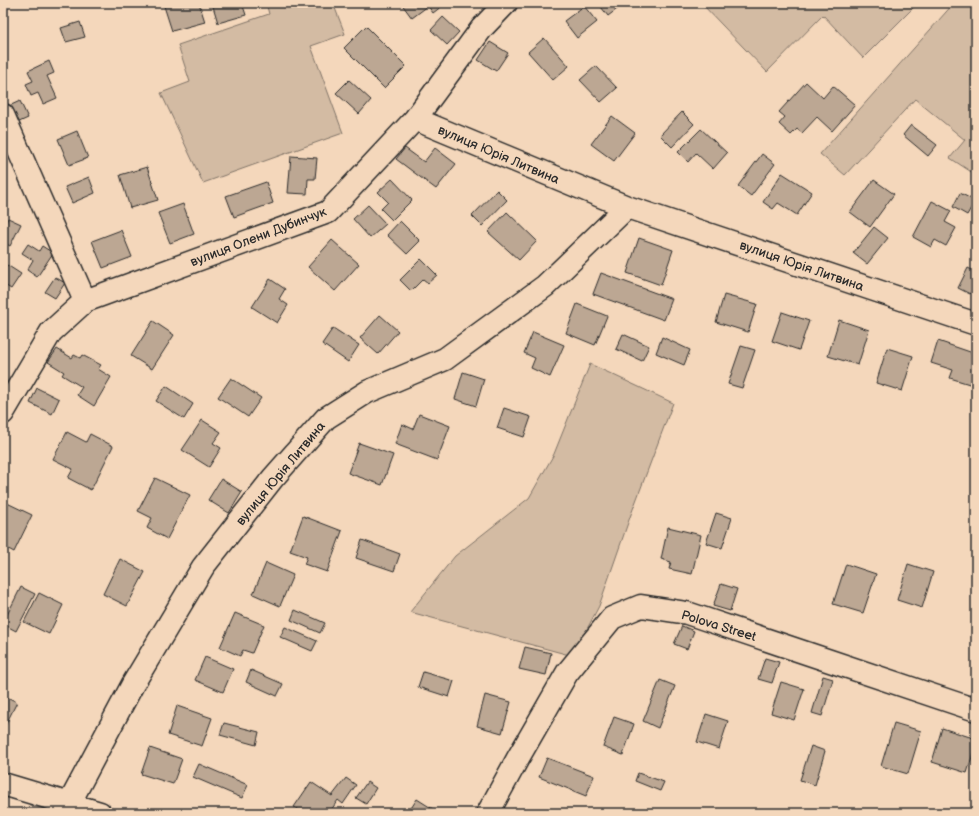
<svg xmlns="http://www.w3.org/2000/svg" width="979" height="816" font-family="'Balsamiq Sans',sans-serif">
<rect width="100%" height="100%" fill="#f4d7bb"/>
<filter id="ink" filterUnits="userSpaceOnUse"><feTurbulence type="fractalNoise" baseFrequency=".025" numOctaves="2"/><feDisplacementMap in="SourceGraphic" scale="8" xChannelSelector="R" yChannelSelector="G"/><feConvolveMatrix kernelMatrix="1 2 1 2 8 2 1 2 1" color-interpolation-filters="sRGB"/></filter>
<g filter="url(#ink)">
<path fill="#d3bba3" stroke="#7f7367" d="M266,3h67l12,31 -34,12 32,87 -140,50 -42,-90 29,-11 -12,-37 91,-31z
M701,3h217l-55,55 -40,-43 -56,57z
M954,3h22v172l-26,-17 15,-18 -50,-41 -70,76 -25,-21z
M590,364l83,39 -43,114 -31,89 -26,50 -163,-44 45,-56 74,-58 25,-44z"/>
<path fill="#bca793" stroke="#2b2b2b" d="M163,3h36l6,19 -33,9z
M212,3h30l4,12 -28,8z
M401,3h45l-13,10 -5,-7 -16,12z
M598,3h27l-17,13z
M584,6l13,16 -20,16 -13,-17z
M443,17l16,15 -12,13 -16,-15z
M80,22l5,15 -19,5 -5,-14z
M366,26l40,40 -22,22 -40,-40z
M544,38l25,28 -16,14 -25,-28z
M490,42l18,11 -12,18 -18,-11z
M49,61l5,12 -7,3 10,22 -14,6 -5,-11 -7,3 -5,-12 7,-3 -5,-10z
M596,66l21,22 -16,14 -21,-22z
M349,80l22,20 -12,14 -23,-21z
M806,82l17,16 10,-12 22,19 -23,26 -15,-14 -15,16 -5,-4 -6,6 -12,-11 6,-7 -6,-5z
M20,101l8,17 -11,5 -8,-17z
M682,112l12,12 -22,23 -12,-12z
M612,116l23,17 -21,28 -23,-17z
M911,125l26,20 -9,11 -25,-21z
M701,129l26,24 -14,16 -17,-16 -8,9 -10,-10z
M77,131l11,27 -19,7 -11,-26z
M405,148l19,14 11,-14 21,16 -20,25 -40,-30z
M762,154l13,10 -24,32 -13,-10z
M291,156l26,2 -2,21h-7l-1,15 -19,-1z
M147,167l11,33 -28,8 -10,-33z
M782,173l30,19 -15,23 -19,-12 -5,6 -10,-7z
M89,177l6,16 -23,10 -7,-16z
M392,179l20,21 -20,20 -11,-11 7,-7 -10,-10z
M874,180l20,14 -24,33 -20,-15z
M266,182l7,21 -39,14 -8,-21z
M497,190l10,10 -25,26 -10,-10z
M960,193l15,8 -8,14 -14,-8z
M932,201l19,10 -6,11 11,6 -10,18 -11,-6 -4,7 -18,-10z
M183,204l11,30 -24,9 -12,-30z
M368,205l18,19 -16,14 -17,-19z
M507,212l30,29 -18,19 -31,-28z
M8,218l13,6 -11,22 -7,-4v-14z
M400,221l20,20 -13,13 -20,-19z
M874,227l14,11 -21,26 -14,-11z
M121,230l11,27 -29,11 -11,-27z
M639,238l34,12 -12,35 -34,-12z
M332,240l27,24 -24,27 -27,-24z
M28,244l11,7 3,-5 11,7 -16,24 -10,-7 6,-10 -11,-7z
M421,259l16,16 -9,8 -5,-4 -12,12 -11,-11z
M7,265l14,9 -10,15 -8,-5v-13z
M968,268l8,4v10l-6,12 -12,-6z
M601,273l71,26 -8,21 -71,-26z
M55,277l10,6 -10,15 -10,-6z
M270,279l15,10 -6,10 9,6 -11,18 -25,-16z
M724,295l33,9 -9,28 -32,-10z
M577,304l30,12 -12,29 -29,-12z
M782,312l27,9 -10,29 -27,-9z
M380,315l18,16 -20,23 -18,-16z
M839,320l30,10 -11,35 -30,-9z
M153,321l21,14 -22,34 -21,-13z
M333,328l26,17 -11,17 -26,-18z
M533,332l31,13 -14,32 -19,-9 4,-10 -11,-5z
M623,334l26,12 -7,15 -26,-12z
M662,337l28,13 -6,15 -28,-12z
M938,341l38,13v32l-26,-8 3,-8 -22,-7z
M741,346l14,4 -13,38 -14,-4z
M887,348l26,8 -11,35 -26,-8z
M57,349l15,9 2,-3 6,3 2,-3 19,10 -3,4 13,8 -17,29 -17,-11 5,-8 -20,-12 2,-3 -16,-10z
M463,372l21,7 -8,27 -21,-7z
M231,378l30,20 -13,19 -30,-20z
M166,386l27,18 -9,15 -28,-18z
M37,388l22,11 -7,15 -22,-11z
M504,408l27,9 -7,20 -27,-9z
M419,414l31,12 -13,34 -42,-16 7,-20 11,5z
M202,420l19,12 -8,11 8,5 -12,19 -27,-17z
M67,432l19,10 4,-8 23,12 -22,44 -23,-12 5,-9 -20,-10z
M359,443l34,12 -11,30 -34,-12z
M155,478l35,17 -23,44 -20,-11 5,-10 -14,-7z
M221,479l21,13 -13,21 -21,-13z
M5,502l27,13 -18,37 -11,-6v-41z
M716,513l16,5 -10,30 -16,-5z
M303,516l39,15 -15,41 -23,-8 3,-7 -17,-6z
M668,527l33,8 -9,39 -23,-5 2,-7 -10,-3z
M362,540l38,14 -6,17 -38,-13z
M120,559l25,13 -18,34 -24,-12z
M266,563l27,12 -13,31 -27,-12z
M846,564l30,10 -13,39 -30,-9z
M908,564l25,8 -11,36 -25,-8z
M721,584l16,5 -7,22 -17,-5z
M21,587l14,7 -19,37 -13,-7v-1z
M39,593l24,12 -14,29 -25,-12z
M295,610l30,13 -5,10 -29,-13z
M235,613l29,12 -12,28 -9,-3 -3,6 -20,-9z
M682,626l12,5 -7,18 -13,-5z
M285,627l32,14 -5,10 -32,-14z
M525,647l26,6 -5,22 -27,-6z
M205,657l28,12 -10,23 -28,-12z
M765,658l14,4 -7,21 -14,-4z
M251,670l32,14 -6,12 -31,-14z
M423,672l31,9 -5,16 -31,-10z
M823,676l10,3 -11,37 -10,-3z
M660,680l15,6 -17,42 -15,-7z
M781,682l23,7 -10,31 -23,-7z
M3,695l14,7 -13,26h-1z
M485,695l26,7 -9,31 -25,-7z
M177,706l35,12 -10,28 -34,-11z
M706,714l22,7 -9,28 -22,-7z
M614,717l20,7 -11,31 -20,-8z
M224,723l35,9 -3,13 -36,-10z
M894,723l27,8 -13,43 -27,-8z
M942,728l34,11v5l-9,29 -35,-11z
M811,746l14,5 -10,34 -15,-5z
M150,748l32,11 -9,25 -32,-10z
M547,758l47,18 -8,20 -47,-19z
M199,764l49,21 -6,13 -49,-21z
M638,773l26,9 -4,9 -25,-10z
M346,778l10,7 -13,19 -5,-4 -9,13h-26l-9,-6 17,-25 21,14z
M367,782l9,6 -10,16 -10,-6z
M417,799l19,12 -2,2h-26z"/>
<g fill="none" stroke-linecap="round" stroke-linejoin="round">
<g stroke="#2b2b2b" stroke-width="25">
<path id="minor" d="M3,115l82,186
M415,119l212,88 349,117
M3,413l23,-39 25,-42 34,-31 243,-89 87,-93 67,-91 24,-25
M3,784l97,29
M69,804l64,-120 70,-117 70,-89 53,-60 41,-26 78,-33 100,-73 82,-79
M488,813l30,-55 49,-85 45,-55 29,-12 46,7 289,97"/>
</g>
<use href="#minor" stroke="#f4d7bb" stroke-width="22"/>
</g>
</g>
<g text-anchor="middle" stroke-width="3.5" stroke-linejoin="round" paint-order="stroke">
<g font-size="13" fill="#2b2b2b" stroke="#f4d7bb">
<text transform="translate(499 154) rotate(23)" y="5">вулиця Юрія Литвина</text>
<text transform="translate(258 236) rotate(-21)" y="5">вулиця Олени Дубинчук</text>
<text transform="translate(802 265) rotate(19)" y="5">вулиця Юрія Литвина</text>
<text transform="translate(280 473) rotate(-50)" y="5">вулиця Юрія Литвина</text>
<text transform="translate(719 625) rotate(17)" y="5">Polova Street</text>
</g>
</g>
<rect width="979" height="816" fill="none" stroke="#f4d7bb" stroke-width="16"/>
<rect x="8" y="8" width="963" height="800" fill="none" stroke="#2b2b2b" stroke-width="1.5" filter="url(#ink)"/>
</svg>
